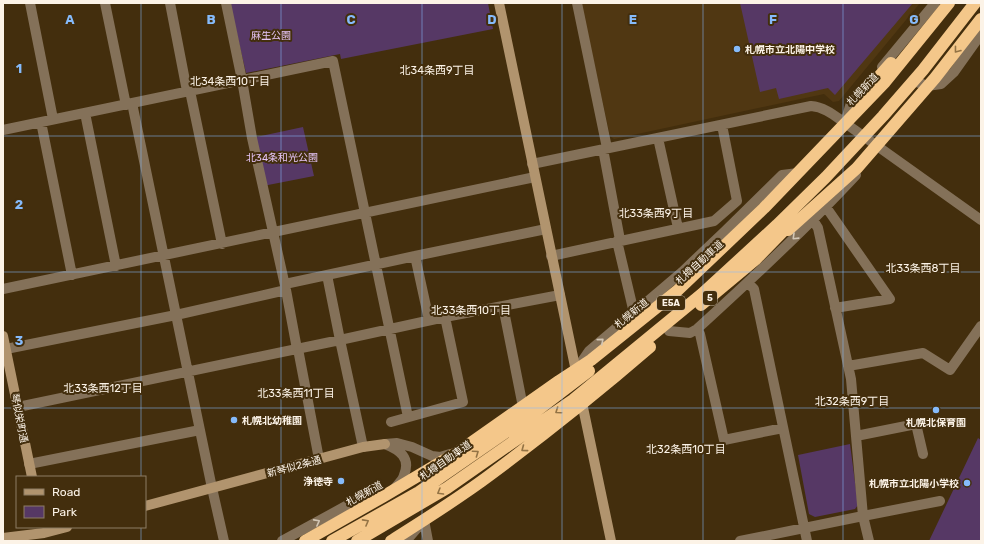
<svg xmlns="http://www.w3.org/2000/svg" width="984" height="544" font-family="Rubik,'Noto Sans JP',sans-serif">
<rect width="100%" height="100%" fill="#432e0d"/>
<path fill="#503712" d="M581,3h339l-81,98 -6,1 -9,-8 -210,45 -4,-3z"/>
<path fill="#563865" d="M237,3h251l5,26 -152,30 -1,-5 -94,19 -16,-69z
M740,3h173l-78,92 -7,-7 -49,11 -3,-11 -16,4z
M303,127l11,49 -51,10 -11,-48z
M978,438l3,2v101h-52z
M850,444l8,61 -3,4 -40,8 -6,-3 -11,-59z"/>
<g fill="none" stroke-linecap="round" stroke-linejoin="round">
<path stroke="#847159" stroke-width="10" d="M30,3l23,116
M105,3l21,102
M170,3l17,88
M226,3l16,77 10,58 34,152 11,59
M577,3l30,145
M882,67l53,-64
M917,82l10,4 14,-2 13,-12 27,-38
M190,91l32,153
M132,103l80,385 12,53
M85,113l31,153
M41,122l31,153
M845,123l6,-20 18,-20
M3,130l330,-69 75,356
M658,138l20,90
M603,149l17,91
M532,164l279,-58c14,1 24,10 34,17l136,97
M826,207l64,92 -55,9
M813,220l5,8 33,151 12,137 6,25
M617,241l17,72
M415,256l14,64
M551,256l163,-35 23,-20 -15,-76
M327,275l13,65 23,107
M748,283l6,6 53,252
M285,284l130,-28 131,-27
M3,289l532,-112
M503,306l20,101
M697,329l3,5 24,106 59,-12
M669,331l21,2 7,-4c55,-50 109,-100 159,-154
M6,349l170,-34 110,-25
M298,349l21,110
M848,366l75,-13 27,17 31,-44
M578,367l11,-16 93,-79 43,-41 57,-56 16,-2
M18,407l322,-67 105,-23 115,-22
M391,422l72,-20 -18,-85
M856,436l60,-12 7,30
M385,444l12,-1 15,4 20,9 8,1 10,-3
M385,444c15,6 26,14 19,31 -1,5 -6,9 -9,13
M29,464l171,-34
M424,520l4,21
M282,541l73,-40 23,-4
M406,541l13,-15
M740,541l123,-25 77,-15"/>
<path stroke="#b1946e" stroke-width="10" d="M499,3l78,373
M3,336l29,141
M581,398l30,143
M145,506l218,-59 22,-3
M3,538l41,-5 23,-6"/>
<path stroke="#f4c78a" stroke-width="12" d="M866,91l25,-28
M788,230l69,-62 78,-90 46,-59
M701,305l54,-45 37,-38
M305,541l79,-45 74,-44 101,-71 32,-21 86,-69 87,-83 121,-126 64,-79
M332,541l87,-49 116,-80 54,-41
M357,541l90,-53 126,-88 129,-106 75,-69 49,-48 57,-61 40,-46 52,-67
M391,541c33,-21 67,-42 99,-66 55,-41 108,-83 160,-128"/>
</g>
<defs><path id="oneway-chevron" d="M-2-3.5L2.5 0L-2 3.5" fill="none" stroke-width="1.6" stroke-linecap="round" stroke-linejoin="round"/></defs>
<g stroke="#937345">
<use href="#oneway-chevron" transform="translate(957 50) rotate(128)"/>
<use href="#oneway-chevron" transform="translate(558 411) rotate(145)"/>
<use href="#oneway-chevron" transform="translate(524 449) rotate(143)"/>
<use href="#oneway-chevron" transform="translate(476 453) rotate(-35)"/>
<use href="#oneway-chevron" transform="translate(440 492) rotate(150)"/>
<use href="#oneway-chevron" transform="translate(366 522) rotate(-29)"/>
</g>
<g stroke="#d2c6b5">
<use href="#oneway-chevron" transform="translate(795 237) rotate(136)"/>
<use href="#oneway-chevron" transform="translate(601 341) rotate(-40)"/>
<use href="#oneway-chevron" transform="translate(317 522) rotate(-28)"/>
</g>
<path fill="none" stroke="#86bbfb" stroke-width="1" stroke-opacity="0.55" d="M141,3v474M281,3v538M422,3v538M562,3v538M703,3v538M843,3v538M3,136h978M3,272h978M3,408h978M141,527v14"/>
<g fill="#86bbfb" stroke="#432e0d" stroke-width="1.5">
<circle cx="737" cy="49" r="4"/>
<circle cx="936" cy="410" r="4"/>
<circle cx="234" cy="420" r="4"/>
<circle cx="341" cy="481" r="4"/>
<circle cx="967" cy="483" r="4"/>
</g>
<g text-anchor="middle" stroke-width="4" stroke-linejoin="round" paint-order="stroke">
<g fill="#432e0d" stroke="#c4b8a6" stroke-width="1">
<rect x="703" y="291" width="14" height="14" rx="3"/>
<rect x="657" y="296" width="28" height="14" rx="3"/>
</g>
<g font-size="9" font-weight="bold" fill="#fcf3e7">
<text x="710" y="301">5</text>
<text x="671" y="306">E5A</text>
</g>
<g font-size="10" fill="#e5c4f6" stroke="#432e0d">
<text x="271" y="39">麻生公園</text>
<text x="282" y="161">北34条和光公園</text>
</g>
<g font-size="10" font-weight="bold" fill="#fcf3e7" stroke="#432e0d" text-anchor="start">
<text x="745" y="53">札幌市立北陽中学校</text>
<text x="242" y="424">札幌北幼稚園</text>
<text x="936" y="426" text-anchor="middle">札幌北保育園</text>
<text x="333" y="485" text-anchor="end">浄徳寺</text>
<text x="959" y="487" text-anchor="end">札幌市立北陽小学校</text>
</g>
<g font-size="10" fill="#fcf3e7" stroke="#432e0d">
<text transform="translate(862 89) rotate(-46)" y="4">札幌新道</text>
<text transform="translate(699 262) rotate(-42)" y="4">札樽自動車道</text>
<text transform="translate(631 313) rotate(-39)" y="4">札幌新道</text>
<text transform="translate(20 418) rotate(79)" y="4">琴似栄町通</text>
<text transform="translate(445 460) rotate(-35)" y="4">札樽自動車道</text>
<text transform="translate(294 466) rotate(-15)" y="4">新琴似2条通</text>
<text transform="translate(364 493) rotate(-29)" y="4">札幌新道</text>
</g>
<g font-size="11" fill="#fcf3e7" stroke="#432e0d">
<text x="437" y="74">北34条西9丁目</text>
<text x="230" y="85">北34条西10丁目</text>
<text x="656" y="217">北33条西9丁目</text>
<text x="923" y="272">北33条西8丁目</text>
<text x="471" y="314">北33条西10丁目</text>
<text x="103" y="392">北33条西12丁目</text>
<text x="296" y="397">北33条西11丁目</text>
<text x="852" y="405">北32条西9丁目</text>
<text x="686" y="453">北32条西10丁目</text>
</g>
</g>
<g font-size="13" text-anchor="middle" font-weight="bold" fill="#86bbfb" stroke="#432e0d" stroke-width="4" stroke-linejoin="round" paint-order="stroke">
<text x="70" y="24">A</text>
<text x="211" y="24">B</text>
<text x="351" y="24">C</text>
<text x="492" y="24">D</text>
<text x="633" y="24">E</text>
<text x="773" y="24">F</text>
<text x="914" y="24">G</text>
<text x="19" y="73">1</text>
<text x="19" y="209">2</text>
<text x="19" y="345">3</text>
</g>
<rect width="984" height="544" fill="none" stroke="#fcf3e7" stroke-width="8"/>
<rect x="16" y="476" width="130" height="52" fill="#432e0d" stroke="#8d7d64"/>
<rect x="24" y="489" width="20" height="6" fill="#b1946e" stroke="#8d7d64"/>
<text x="52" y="496" font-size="12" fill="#fcf3e7">Road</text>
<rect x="24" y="506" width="20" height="12" fill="#563865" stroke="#8d7d64"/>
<text x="52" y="516" font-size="12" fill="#fcf3e7">Park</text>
</svg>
